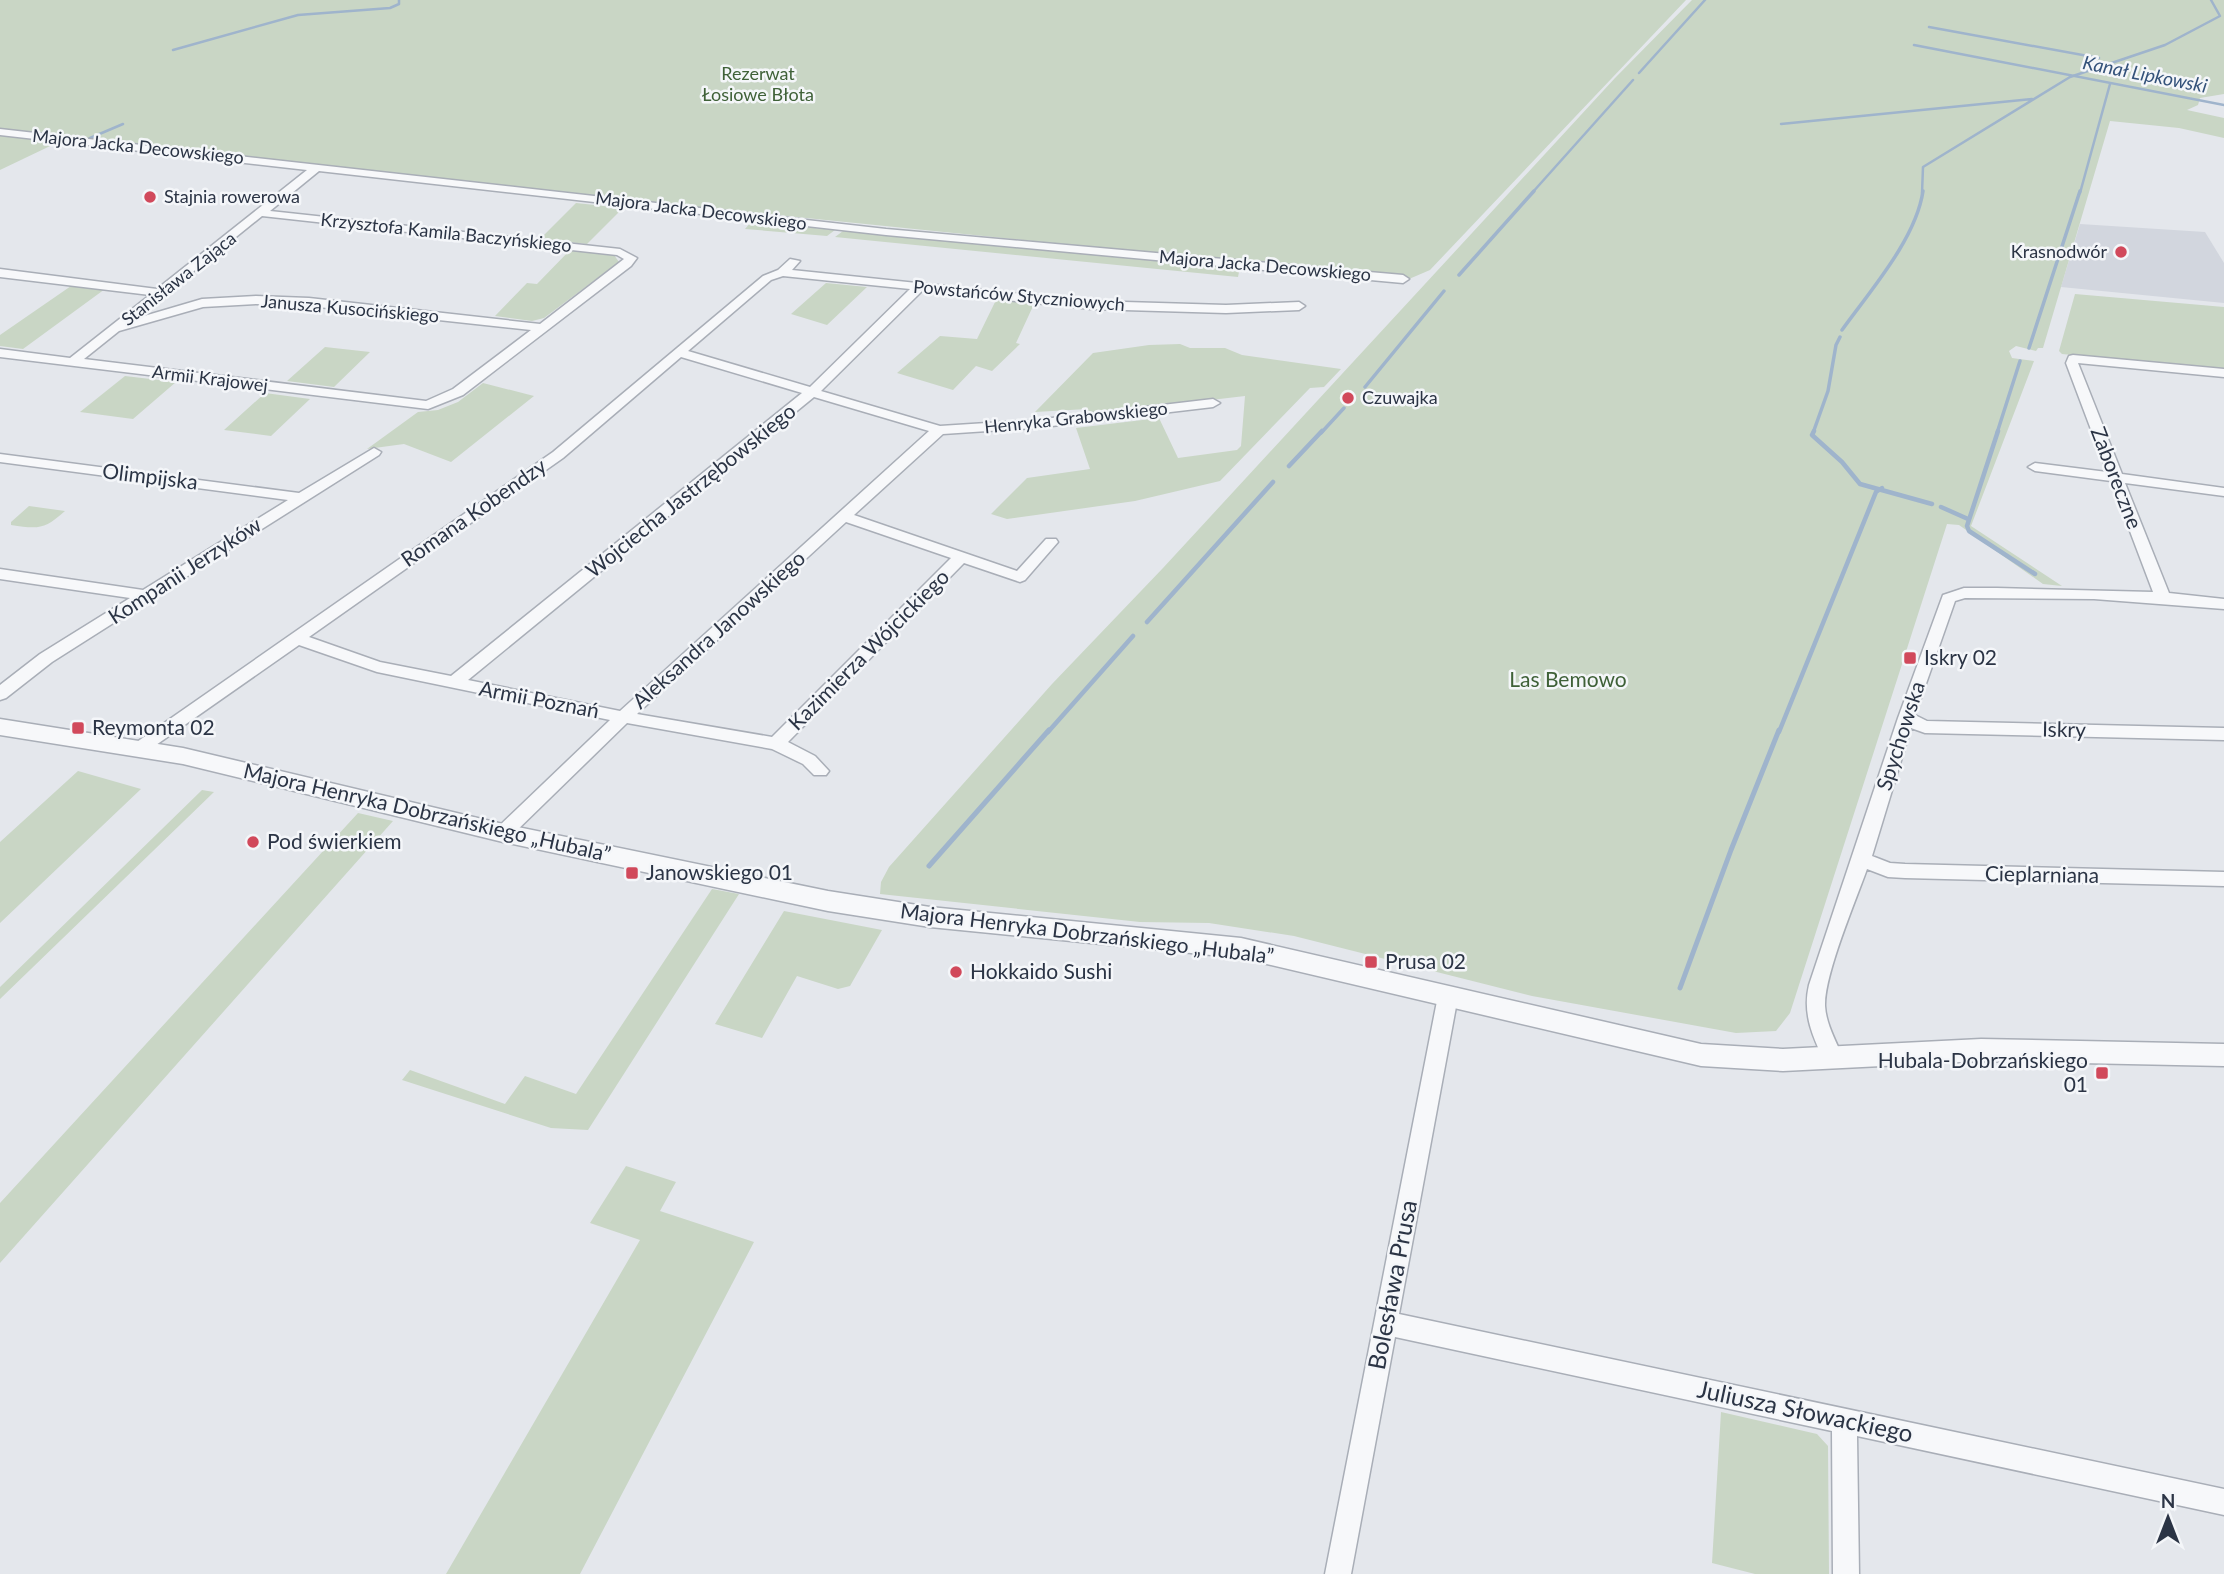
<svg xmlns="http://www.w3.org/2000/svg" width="2224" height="1574" font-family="Lato,sans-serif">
<rect width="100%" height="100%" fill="#e4e7ec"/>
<path fill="#d2d6de" d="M2080,224l125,8 19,31v40l-163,-16z"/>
<path fill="#c9d6c5" d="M0,0h1686l-256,270 -21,9 -702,-71 -638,-71 -69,33z
M1692,0h532v94l-24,4 -2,7 -11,5 37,8v20l-45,-10 -69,-7 -67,227h-5l-2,3 -20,-5 -7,5 3,7 22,3 -63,165 91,60 -19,-2 -84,-59 -12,-1 -157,489 -14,18 -40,2 -204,-37 -238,-60 -85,-13 -69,-1 -260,-28 1,-12 8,-15 163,-183 111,-116 452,-490z
M576,203l47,5 -36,36 -47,-5z
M751,222l84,8 -8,6 -82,-7z
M843,231l397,36 -2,10 -403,-40z
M570,250l44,5 5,7 -75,56 -12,3 -37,-5 32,-33 10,1z
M826,283l41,4 -40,38 -36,-11z
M71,286l34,3 -82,60 -23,-3v-11z
M2075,294l149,13v63l-162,-16 -3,-3z
M996,300l38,4 -18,39 4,1 -28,27 -16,-5 -23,24 -56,-17 43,-37 37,3z
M1180,344l10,4h35l17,7 99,14 -17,18 -14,1 -90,93 -85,20 -99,14 -29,4 -16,-5 36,-36 63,-9 -14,-41 83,-10 19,40 59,-8 4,-4 4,-50 -154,18 -4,-5 -52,3 58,-59 56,-8z
M325,347l45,5 -36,35 -47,-6z
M125,376l51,6 -43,37 -53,-7z
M483,383l51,13 -83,66 -47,-18 -37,5 51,-37 20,-2 20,-8z
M265,393l45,6 -39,37 -47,-6z
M29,506l36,5c-21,19 -27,18 -54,14v-3z
M78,771l63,18 -141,134v-81z
M202,790l12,2 -214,207v-12z
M358,813l35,8 -393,442v-60z
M712,889l27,5 -151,236 -37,-2 -149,-48 8,-10 95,34 20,-28 51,18z
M784,911l98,19 -32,56 -12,3 -41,-13 -35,62 -47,-14z
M626,1166l50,16 -16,29 94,31 -174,332h-134l194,-334 -50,-17z
M1721,1412l96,22 11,12 1,128h-74l-43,-11z"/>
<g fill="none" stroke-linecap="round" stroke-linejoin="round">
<path stroke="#9fb4cc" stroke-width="2.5" d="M1929,27l170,31
M1914,45l310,60
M173,50l125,-35 92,-7 9,-4v-4
M1639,73l66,-73
M1781,124l251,-25
M90,138l33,-14
M72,147l3,-2
M1532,193l101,-113
M1922,193l1,-26 147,-90 95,-32 55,-29 -9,-16
M2080,193l30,-109"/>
<path stroke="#9fb4cc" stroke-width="3.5" d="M1459,275l75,-84
M1842,330c28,-39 74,-91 81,-139
M2029,348l51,-157
M1365,387l79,-96
M1321,433l23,-25
M1813,433l15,-42 8,-46 4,-8
M1997,433l23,-72"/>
<path stroke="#9fb4cc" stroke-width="4.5" d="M1814,431l-2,4 30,27 18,22 72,20
M1998,431l-31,95 2,5 66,43
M1289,466l33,-35
M1941,507l27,12
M1147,622l126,-140
M1048,732l85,-96
M1779,732l97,-240 6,-4"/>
<path stroke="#9fb4cc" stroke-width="5" d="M929,866l120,-136
M1680,988l51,-138 48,-120"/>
<g stroke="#a9aeb7" stroke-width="3">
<path id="minor" d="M0,129l886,100 517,46 6,4 -6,4 -517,-48 -567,-64 -49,40 350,38 17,9 -6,8 -168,129 -35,14 -428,-52v-8l70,9 80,-63 -150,-18v-8l157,20 150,-119 -307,-35zM262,216l355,39 7,4 -84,65 -231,-26 -53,-2 -54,3 -68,20 33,-23 1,-4zM256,304l53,2 222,24 -78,59 -27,12 -342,-42 35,-28 84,-24z
M790,259l10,2 -8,9 299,31 135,4 73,-3 6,4 -6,4 -73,3 -135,-4 -169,-18 -101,100 119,35 95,-6 178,-21 7,4 -7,4 -178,21 -92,6 -89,81 163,56 29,-32h10l2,3 -33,38 -5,2 -56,-19 -176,179 27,14 14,15 -3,4h-12l-11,-11 -31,-15 -145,-26 -118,115h-12l-3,-5 3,-5 113,-108 -233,-48 -78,-27 -153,107h-12l-3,-4 3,-4 419,-292 210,-176 15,-6zM783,276l127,13 -100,98 -122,-36 83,-71zM681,357l121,36 -351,283 -71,-14 -71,-25 254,-179zM814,397l115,34 -309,280 -152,-31zM846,522l105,36 -179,179 -135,-23z
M2073,355l151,14v8l-146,-14 44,111 102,14v8l-99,-13 44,110 55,6v10l-130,-10 -129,-1 -10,3 -40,114 12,6 297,7v12l-299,-7 -14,-5 -39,128 18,7 15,1 319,8v14l-319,-8 -17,-1 -21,-8c-11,31 -43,106 -42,137 1,18 11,35 18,52l-3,6 -7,3 -7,-3c-13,-26 -24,-50 -17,-79l89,-267 45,-123 21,-7h33l156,4 -42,-111 -76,-10 -7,-4 7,-4 72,9 -41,-109 3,-7z
M374,448l7,4 -2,3 -223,141 -2,3 -6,2 -96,61 -46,36 -6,2v-15l40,-31 90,-56 -130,-19v-10l143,21 145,-90 -288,-38v-8l299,39z
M1448,988l7,2 3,6 -59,318 825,175v26l-367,-79 2,138h-26l-1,-143 -437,-94 -44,237h-26l113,-578 3,-6z"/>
</g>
<g stroke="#a9aeb7" stroke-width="3">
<path id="tertiary" d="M0,719l183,29 320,76 325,67 102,16 311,31 460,106 82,5 198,-10 243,5v22l-243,-5 -198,10 -82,-5 -460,-108 -311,-31 -102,-16 -325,-69 -320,-78 -183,-29z"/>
</g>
<use href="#minor" fill="#f7f8fa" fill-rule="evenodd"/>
<use href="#tertiary" fill="#f7f8fa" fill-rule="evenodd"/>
</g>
<g fill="#d1495b" stroke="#f4f6f9" stroke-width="2.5">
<circle cx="150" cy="197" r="7"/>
<circle cx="2121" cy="252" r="7"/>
<circle cx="1348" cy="398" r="7"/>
<rect x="1903" y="651" width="14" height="14" rx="3.5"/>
<rect x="71" y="721" width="14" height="14" rx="3.5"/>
<circle cx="253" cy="842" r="7"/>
<rect x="625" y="866" width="14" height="14" rx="3.5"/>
<rect x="1364" y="955" width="14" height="14" rx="3.5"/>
<circle cx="956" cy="972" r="7"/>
<rect x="2095" y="1066" width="14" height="14" rx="3.5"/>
</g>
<g text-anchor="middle" stroke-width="5" stroke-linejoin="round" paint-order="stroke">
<g font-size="18" fill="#3f6138" stroke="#f4f6f9">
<text x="758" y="80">Rezerwat<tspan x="758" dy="21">Łosiowe Błota</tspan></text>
</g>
<g font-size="18" fill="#2b3445" stroke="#f4f6f9">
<text transform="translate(138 147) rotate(6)" y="6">Majora Jacka Decowskiego</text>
<text transform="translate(701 211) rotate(7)" y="6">Majora Jacka Decowskiego</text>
<text transform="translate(446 233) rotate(6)" y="6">Krzysztofa Kamila Baczyńskiego</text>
<text transform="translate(1265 266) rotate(5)" y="6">Majora Jacka Decowskiego</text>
<text transform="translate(179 279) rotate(-38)" y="6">Stanisława Zająca</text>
<text transform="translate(1019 296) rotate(5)" y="6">Powstańców Styczniowych</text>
<text transform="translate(350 309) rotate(5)" y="6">Janusza Kusocińskiego</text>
<text transform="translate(210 379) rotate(7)" y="6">Armii Krajowej</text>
<text transform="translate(1076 418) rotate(-6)" y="6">Henryka Grabowskiego</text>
</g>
<g font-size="18" fill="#2b3445" stroke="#f4f6f9" text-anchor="start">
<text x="164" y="203">Stajnia rowerowa</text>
<text x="2107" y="258" text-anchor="end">Krasnodwór</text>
<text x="1362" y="404">Czuwajka</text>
</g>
<g font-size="19" font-style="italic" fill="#34527a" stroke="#f4f6f9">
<text transform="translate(2145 74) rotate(11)" y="7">Kanał Lipkowski</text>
</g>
<g font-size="21" fill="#2b3445" stroke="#f4f6f9">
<text transform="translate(150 477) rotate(7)" y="7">Olimpijska</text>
<text transform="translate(2116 478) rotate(69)" y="7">Zaboreczne</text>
<text transform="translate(691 491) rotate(-39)" y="7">Wojciecha Jastrzębowskiego</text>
<text transform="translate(474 513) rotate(-35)" y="7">Romana Kobendzy</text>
<text transform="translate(185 571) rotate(-33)" y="7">Kompanii Jerzyków</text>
<text transform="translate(719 630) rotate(-42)" y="7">Aleksandra Janowskiego</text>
<text transform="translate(869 650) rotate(-45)" y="7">Kazimierza Wójcickiego</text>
<text transform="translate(539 700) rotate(11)" y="7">Armii Poznań</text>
<text transform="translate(2064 730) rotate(1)" y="7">Iskry</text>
<text transform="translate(1901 736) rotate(-72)" y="7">Spychowska</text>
<text transform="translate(427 813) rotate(13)" y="7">Majora Henryka Dobrzańskiego „Hubala”</text>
<text transform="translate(2042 875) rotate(1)" y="7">Cieplarniana</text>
<text transform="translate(1087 934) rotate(7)" y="7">Majora Henryka Dobrzańskiego „Hubala”</text>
</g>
<g font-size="21" fill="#2b3445" stroke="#f4f6f9" text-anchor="start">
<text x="1924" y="665">Iskry 02</text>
<text x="92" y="735">Reymonta 02</text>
<text x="267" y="849">Pod świerkiem</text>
<text x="646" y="880">Janowskiego 01</text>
<text x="1385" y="969">Prusa 02</text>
<text x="970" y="979">Hokkaido Sushi</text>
<text x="2088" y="1068" text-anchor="end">Hubala-Dobrzańskiego<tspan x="2088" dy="24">01</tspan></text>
</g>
<g font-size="21" fill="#3f6138" stroke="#f4f6f9">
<text x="1568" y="687">Las Bemowo</text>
</g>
<g font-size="24" fill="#2b3445" stroke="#f4f6f9">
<text transform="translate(1393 1285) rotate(-79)" y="8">Bolesława Prusa</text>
<text transform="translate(1805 1412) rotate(12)" y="8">Juliusza Słowackiego</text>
</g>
</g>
<g transform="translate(2168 1518)" stroke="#f4f6f9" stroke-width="5" paint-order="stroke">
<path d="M0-5L12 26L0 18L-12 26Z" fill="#2b3445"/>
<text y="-10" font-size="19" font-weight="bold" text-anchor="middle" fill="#2b3445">N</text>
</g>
</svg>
